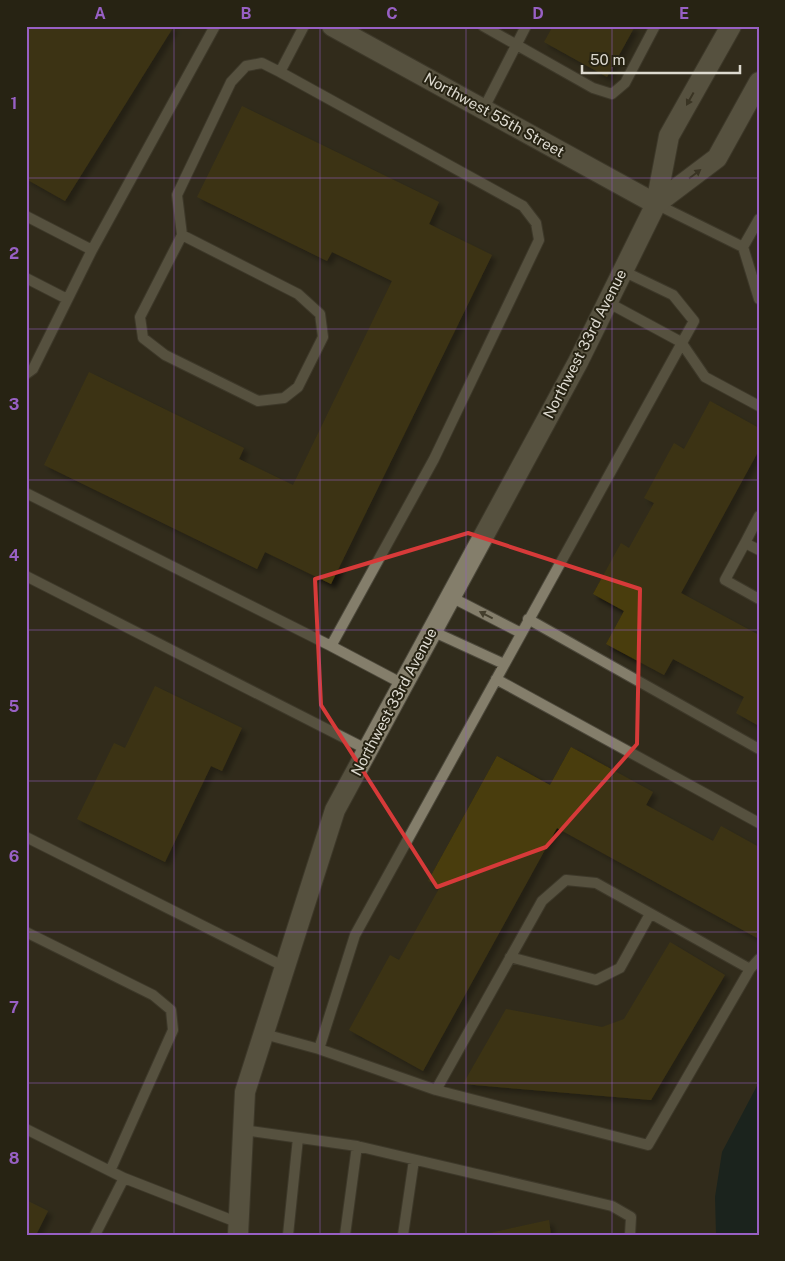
<svg xmlns="http://www.w3.org/2000/svg" width="785" height="1261" font-family="'Public Sans',sans-serif">
<defs>
<filter id="shadow"><feDropShadow dx="4.5" dy="4.5" stdDeviation="2.5" flood-color="#0009"/></filter>
</defs>
<rect width="100%" height="100%" fill="#312c1c"/>
<path fill="#00191f" d="M759,1082v153h-43l-1,-38 7,-45z"/>
<path fill="#4a3d0a" filter="url(#shadow)" d="M26,26h148l-109,175 -39,-22z
M553,26h82l-28,51 -63,-35z
M242,106l197,96 -10,22 63,31 -161,329 -66,-32 -8,17 -213,-104 45,-93 155,76 -5,11 54,26 99,-204 -60,-29 -5,9 -130,-64z
M710,401l49,27v22l-78,143 78,42v91l-23,-13 8,-16 -71,-38 -9,16 -58,-31 18,-33 -31,-17 28,-51 8,5 25,-45 -10,-5 30,-55 10,6z
M155,686l87,42 -20,43 -11,-5 -46,96 -88,-43 37,-76 11,5z
M571,747l82,45 -7,13 67,36 8,-15 38,21v92l-202,-111 -134,243 -74,-41 41,-75 9,5 41,-73 -12,-6 69,-125 53,29z
M670,942l55,33 -74,125 -188,-16 43,-75 96,18 22,-8z
M26,1200l22,11 -12,24h-10z
M549,1220l2,15h-66v-1z"/>
<g fill="none" stroke-linecap="round" stroke-linejoin="round">
<g stroke="#4c483b" stroke-width="12">
<path id="lane" d="M483,26l110,62 19,6 13,-11 30,-57
M483,110l43,-84
M656,204l87,43 16,52
M26,216l66,34 123,-224
M182,235l116,59 22,20 3,23 -25,50 -14,11 -26,3 -93,-46 -22,-17 -3,-21 42,-82 -5,-40 54,-113 15,-16 16,-3 18,9
M743,247l16,-28
M26,278l41,21
M607,302l74,40 24,35 54,29
M26,374l7,-5 59,-119
M28,494l303,152 103,-187 105,-219 -3,-17 -13,-17 -243,-134 24,-46
M759,516l-14,27 14,7
M745,543l-20,37 34,19
M26,576l342,174
M451,597l70,36
M528,619l231,130
M432,631l72,33
M331,646l72,38
M496,679l263,144
M26,837l259,130
M26,932l127,63 18,15 2,20 -63,141
M510,957l86,23 24,-12 30,-54
M264,1034l55,15 36,-114 339,-614 -21,-26 -50,-24
M319,1049l117,41 212,55 102,-176 9,-10
M436,1090l106,-189 24,-21 30,3 154,86
M26,1129l98,49
M243,1130l114,16 255,60 19,11 -1,18
M95,1235l29,-57 115,45
M288,1235l10,-97
M345,1235l12,-89
M403,1235l11,-75"/>
</g>
<g stroke="#4c483b" stroke-width="22">
<path id="street" d="M332,26l324,178
M656,204l61,-46 42,-76
M238,1235l7,-143 90,-282 243,-448 78,-158 13,-68 62,-110"/>
</g>
<use href="#lane" stroke="#847e6b" stroke-width="10"/>
<use href="#street" stroke="#847e6b" stroke-width="20"/>
</g>
<defs><path id="oneway-solid" d="M-6-.8H1V-3.2L6.5 0L1 3.2V.8H-6Z" transform="scale(1.25)"/></defs>
<g fill="#433e2d">
<use href="#oneway-solid" transform="translate(690 99) rotate(119)"/>
<use href="#oneway-solid" transform="translate(695 174) rotate(-37)"/>
<use href="#oneway-solid" transform="translate(486 615) rotate(-153)"/>
</g>
<path d="M0 0H785V1261H0ZM468,533l172,56 -3,155 -91,103 -109,40 -116,-182 -6,-126z" fill="#312c1c" fill-opacity=".55" fill-rule="evenodd"/>
<path fill="none" stroke="#d73a39" stroke-width="4" stroke-linejoin="round" d="M468,533l172,56 -3,155 -91,103 -109,40 -116,-182 -6,-126z"/>
<path fill="none" stroke="#9860c4" stroke-width="1" stroke-opacity="0.55" d="M174,26v1209M320,26v1209M466,26v1209M612,26v1209M26,178h733M26,329h733M26,480h733M26,630h733M26,781h733M26,932h733M26,1083h733"/>
<g text-anchor="middle" stroke-width="4" stroke-linejoin="round" paint-order="stroke">
<g font-size="15" fill="#dddad0" stroke="#272313">
<text transform="translate(494 115) rotate(29)" y="5">Northwest 55th Street</text>
<text transform="translate(585 344) rotate(-63)" y="5">Northwest 33rd Avenue</text>
<text transform="translate(394 702) rotate(-62)" y="5">Northwest 33rd Avenue</text>
</g>
</g>
<rect width="785" height="1261" fill="none" stroke="#272313" stroke-width="55"/>
<path d="M582 65v8h158v-8" fill="none" stroke="#dddad0" stroke-width="2.5"/>
<text x="590" y="65" font-size="15" fill="#dddad0" stroke="#272313" stroke-width="4" paint-order="stroke">50 m</text>
<rect x="28" y="28" width="730" height="1206" fill="none" stroke="#9860c4" stroke-width="2"/>
<g font-size="16" text-anchor="middle" font-weight="bold" fill="#9860c4">
<text x="100" y="19">A</text>
<text x="246" y="19">B</text>
<text x="392" y="19">C</text>
<text x="538" y="19">D</text>
<text x="684" y="19">E</text>
<text x="14" y="109">1</text>
<text x="14" y="259">2</text>
<text x="14" y="410">3</text>
<text x="14" y="561">4</text>
<text x="14" y="712">5</text>
<text x="14" y="862">6</text>
<text x="14" y="1013">7</text>
<text x="14" y="1164">8</text>
</g>
</svg>
